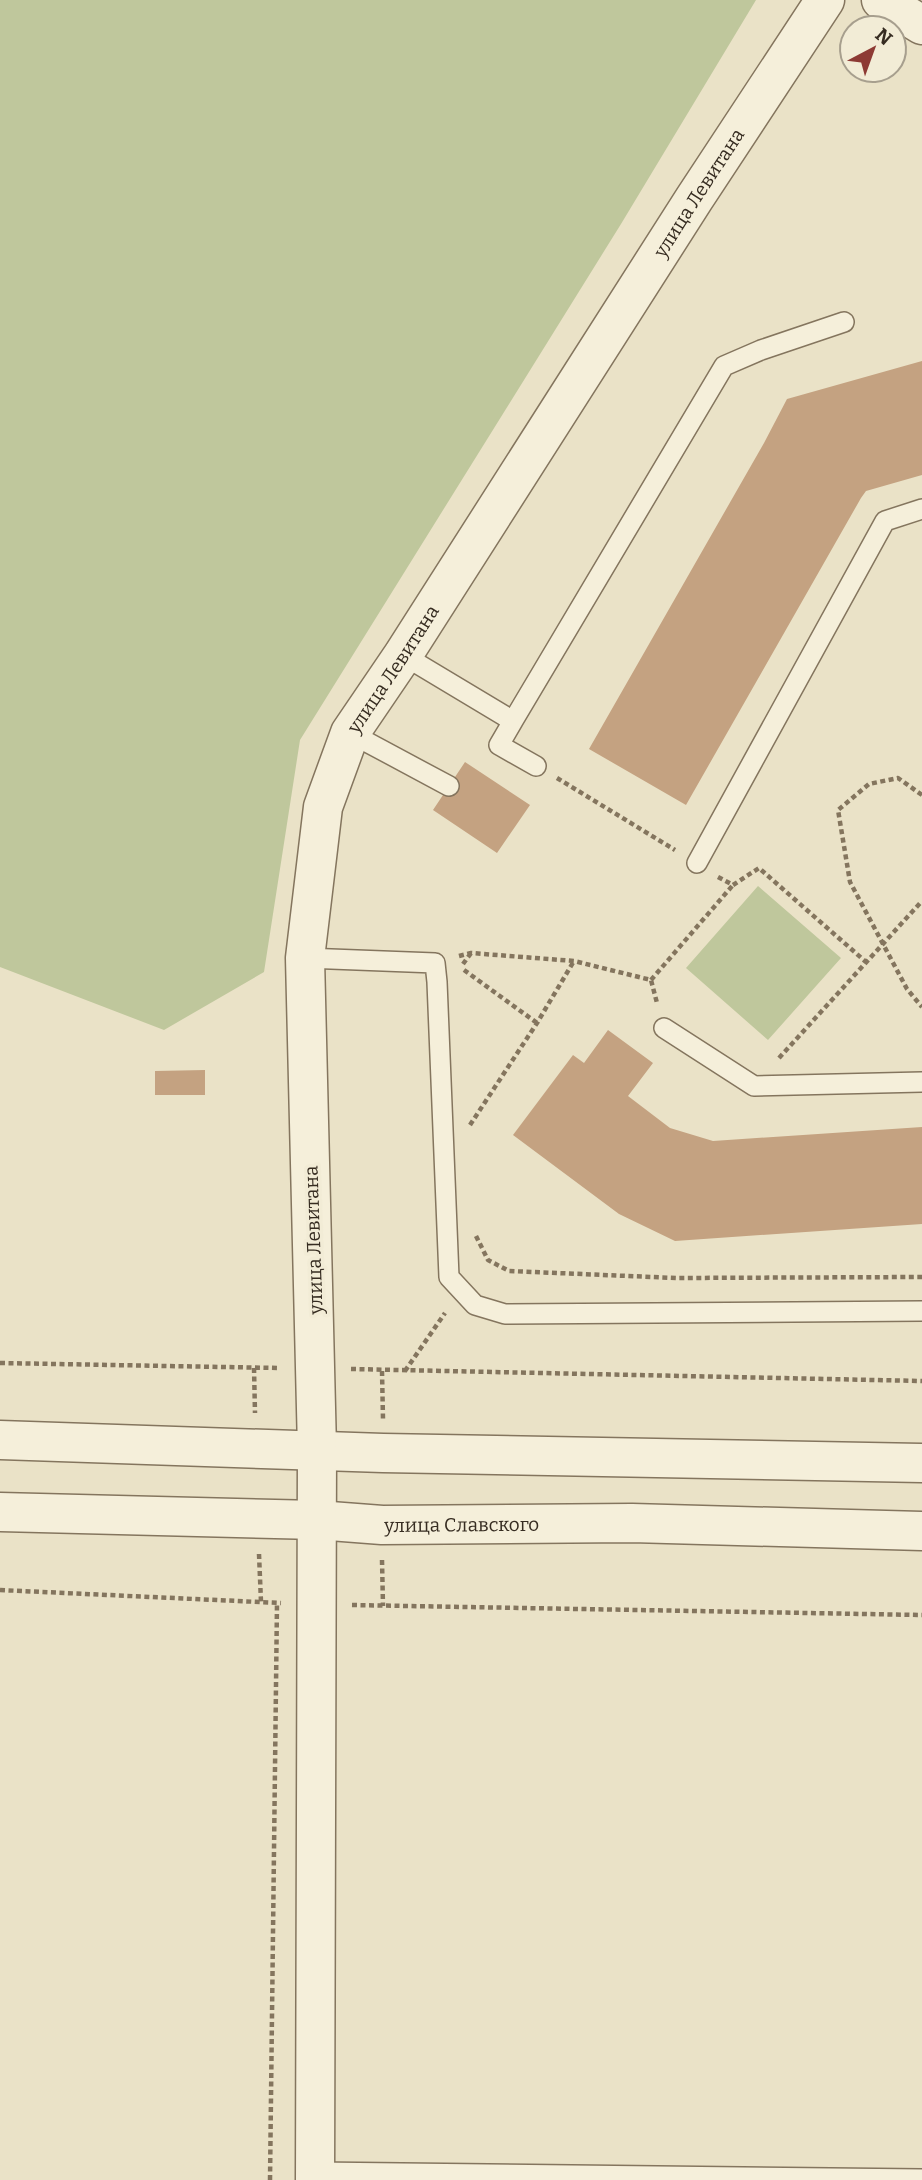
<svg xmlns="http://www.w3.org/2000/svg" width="922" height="2180" font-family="Bitter,serif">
<rect width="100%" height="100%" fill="#eae2c7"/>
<path fill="#bfc79c" d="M0,0h756l-135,224 -321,516 -36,232 -100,58 -164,-63z
M758,886l83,72 -73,82 -82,-72z"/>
<path fill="#c4a281" d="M922,361v114l-56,16 -5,7 -175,307 -97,-56 175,-306 23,-44z
M465,762l65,43 -33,48 -64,-43z
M608,1030l45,33 -25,33 42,32 43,13 209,-14v97l-247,17 -56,-27 -106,-79 60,-80 11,8z
M205,1070v25h-50v-24z"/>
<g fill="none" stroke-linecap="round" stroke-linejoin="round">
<g stroke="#84755e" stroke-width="22">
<path id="lane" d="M403,655l110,66 211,-355 37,-16 83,-28
M513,721l-14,24 37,21
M350,733l99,53
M697,863l188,-342 37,-12
M305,958l130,5 2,19 12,295 26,28 30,9 417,-3
M664,1028l90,58 168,-4
M315,2172l607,7"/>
</g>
<g stroke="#84755e" stroke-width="41">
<g id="street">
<path d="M881,0l41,25"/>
<path d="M0,1440l383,13 539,10"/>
<path id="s1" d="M0,1512l317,8 65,5 250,-2 290,8"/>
<path id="s2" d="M315,2180l2,-731 -12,-491 18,-151 27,-74 53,-78 291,-456 131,-199"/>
</g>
</g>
<path stroke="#84755e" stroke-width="4.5" stroke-dasharray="5 3.5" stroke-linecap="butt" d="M557,778l118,72
M922,795l-24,-17 -29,6 -31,26 12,72 57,107 15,18
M718,877l15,8 26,-17 107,94
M459,956l12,-3 103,8 77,19 6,23
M463,964l8,-11
M464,970l73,53
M651,980l82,-95
M779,1058l143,-157
M470,1125l67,-102 37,-62
M476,1236l12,24 21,11 167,7 246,-1
M0,1363l279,5
M254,1368l1,45
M351,1369l571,12
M382,1371l1,48
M405,1371l40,-58
M259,1554l2,48
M382,1560l1,46
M0,1590l281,13
M352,1605l570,10
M270,2180l7,-577"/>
<use href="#lane" stroke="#f5efda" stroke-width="19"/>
<use href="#street" stroke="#f5efda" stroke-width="38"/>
</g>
<g text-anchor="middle" stroke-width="7" stroke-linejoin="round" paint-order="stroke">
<g font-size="19" fill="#362c21" stroke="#f2ecd6">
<text dy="7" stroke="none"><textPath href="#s2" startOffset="2096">улица Левитана</textPath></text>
<text dy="7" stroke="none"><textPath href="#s2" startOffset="1530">улица Левитана</textPath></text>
<text transform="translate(313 1240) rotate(-92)" y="7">улица Левитана</text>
<text dy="7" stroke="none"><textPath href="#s1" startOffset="462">улица Славского</textPath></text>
</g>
</g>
<g transform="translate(873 49) rotate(41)"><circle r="33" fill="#f2ecd6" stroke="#a79f8e" stroke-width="2"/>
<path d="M0-5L12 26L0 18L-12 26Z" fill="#8d3a34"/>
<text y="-10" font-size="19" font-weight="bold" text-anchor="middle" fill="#362c21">N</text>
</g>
</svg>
